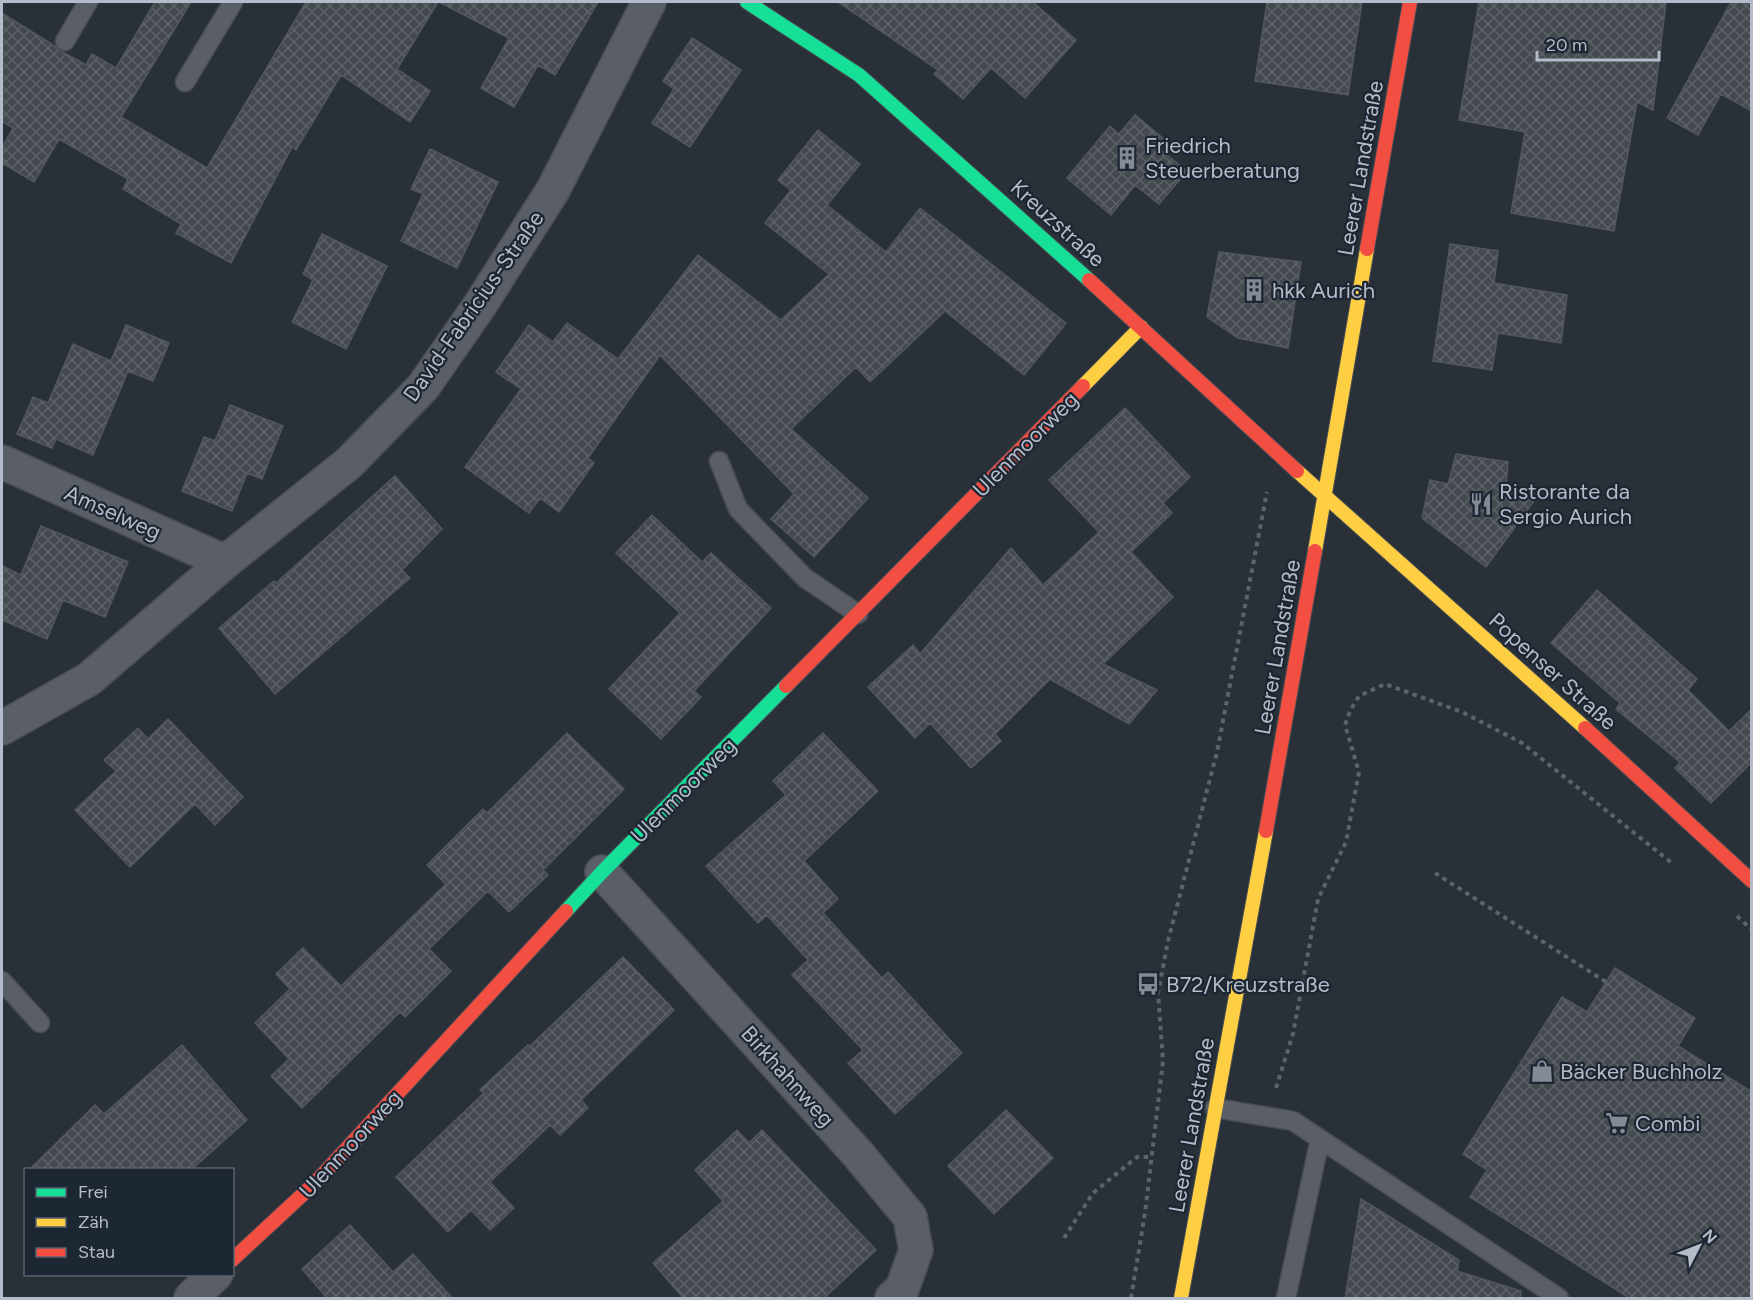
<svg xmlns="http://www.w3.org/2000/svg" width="1753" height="1300" font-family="Figtree,sans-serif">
<defs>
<pattern id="building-cross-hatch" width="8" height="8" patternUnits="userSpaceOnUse" patternTransform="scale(1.5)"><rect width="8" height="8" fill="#444950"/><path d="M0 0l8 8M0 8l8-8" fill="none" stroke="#5d6168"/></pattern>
</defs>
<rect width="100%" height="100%" fill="#2a3038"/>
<path fill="url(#building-cross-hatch)" stroke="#52575f" stroke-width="1.5" d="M155,2h36l-70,115 86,51 99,-166h132l-41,67 33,22 -20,31 -69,-47 -45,75 -4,-3 -61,116 -55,-30 5,-9 -58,-35 5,-10 -69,-40 -25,43 -32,-19v-15l11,-20 -11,-7v-108l53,33 4,4 27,15 6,-11 24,14z
M439,2h159l-43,73 -17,-10 -24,42 -33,-19 28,-50z
M838,2h195l43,38 -51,58 -34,-30 -28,31 -29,-25 4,-4z
M1267,2h95l-14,93 -93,-14z
M1479,2h187l-13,108 -16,-8 -23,129 -103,-18 14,-81 -66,-12z
M1731,2h21v109l-31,-17 -23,41 -31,-17z
M692,38l49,32 -51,77 -38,-24 22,-34 -11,-8z
M1135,115l28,23 -7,8 31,25 -28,33 -24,-19 -24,30 -44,-37 43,-52 9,8z
M818,130l42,34 -33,41 59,47 34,-44 146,115 -42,52 -79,-64 -75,71 -14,-15 -65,62 77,69 -54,59 -43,-38 23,-25 -134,-139 -72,103 6,5 -35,49 -19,-14 -11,15 -64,-46 56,-78 -25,-17 33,-47 24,17 14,-19 51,36 80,-104 83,65 48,-46 -64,-51 26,-33 -13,-10z
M430,149l68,33 -41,86 -56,-27 22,-47 -12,-5z
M322,234l65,32 -41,83 -54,-27 21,-42 -10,-6z
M1450,244l48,7 -4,32 73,12 -6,48 -63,-10 -6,37 -59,-9z
M1219,252l82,10 -13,86 -50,-10 -31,-21z
M126,325l43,18 -16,38 -25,-10 -35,84 -37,-16 -4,9 -35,-14 16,-37 15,6 25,-59 38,17z
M230,405l53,21 -21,53 -15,-6 -15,38 -50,-20 22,-54 11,4z
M1125,408l65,69 -27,26 9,10 -41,39 42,45 -70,67 54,26 -28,34 -79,-45 -55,55 6,7 -30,27 -41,-45 -15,15 -47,-51 45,-42 7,9 91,-106 32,37 56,-53 -50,-52z
M1456,454l52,8 -2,25 33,7 -53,73 -64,-49 8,-38 18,4z
M395,476l47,53 -40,41 8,8 -135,116 -56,-66 55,-47 2,2z
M652,515l50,47 9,-9 60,55 -77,83 7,6 -40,42 -52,-50 71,-76 -64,-60z
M41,526l87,36 -23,55 -42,-17 -16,39 -45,-19v-54l19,9z
M1597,590l100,89 -9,11 41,41 23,-22v53l-41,41 -36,-35 5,-6 -64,-53 4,-6 -69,-60z
M168,719l75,78 -28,28 -20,-21 -65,63 -55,-57 41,-39 -12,-11 34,-32 10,11z
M567,733l57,56 -81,81 5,5 -39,37 -21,-21 -59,58 22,22 -46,46 -5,-5 -98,96 -31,-32 18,-17 -34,-36 35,-34 -14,-15 27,-26 38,38 105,-102 -19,-19 56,-56 4,4z
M823,733l55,58 -74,70 34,38 -15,14 59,65 6,-6 74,81 -67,61 -47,-51 15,-13 -71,-75 16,-15 -41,-45 -9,8 -52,-57 80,-71 -13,-14z
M623,957l51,53 -93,90 7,8 -28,27 -10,-10 -60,57 24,26 -24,22 -19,-20 -23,22 -52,-55 88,-84 -4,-3 48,-45 2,1z
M1615,968l80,50 -17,28 74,46v207h-121l-161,-102 17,-27 -24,-16 99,-157 25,15z
M182,1045l65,75 -56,50h-162l66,-65 9,9z
M1006,1110l47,48 -59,56 -46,-48z
M737,1130l12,13 13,-13 114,120 -53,49h-139l-31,-36 70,-62 -28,-31z
M1361,1199l98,61 -2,11 64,20 -1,8h-175z
M350,1225l43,47 20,-18 40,45h-125l-26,-30z"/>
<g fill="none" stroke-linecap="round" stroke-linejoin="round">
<g stroke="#484c53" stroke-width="21">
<path id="lane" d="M65,41l23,-39
M185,82l48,-80
M719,461l19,48 67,69 53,36
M2,981l38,42
M1215,1108l78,13 266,177
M1286,1298l34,-159"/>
</g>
<g stroke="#484c53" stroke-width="36">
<path id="street" d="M2,462l223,100
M2,728l87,-49 136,-117 124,-99 74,-76 57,-82 73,-115 96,-188
M602,872l255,281 53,64 6,33 -14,39 -10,9
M191,1298l25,-24"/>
</g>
<g stroke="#484c53" stroke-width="16">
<path id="fast" d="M747,2l112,73 230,205
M566,911l36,-39 184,-186"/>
</g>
<g stroke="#484c53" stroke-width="16">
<path id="slow" d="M1083,386l58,-59
M1297,471l288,257
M1315,551l52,-302
M1181,1298l85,-467"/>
</g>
<g stroke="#484c53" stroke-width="16">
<path id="jam" d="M1367,249l43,-247
M1089,280l208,191
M786,686l297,-300
M1585,728l167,153
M1266,831l49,-280
M232,1260l82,-76 252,-273"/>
</g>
<path stroke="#5d636a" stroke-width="4" stroke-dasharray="4.5 4.5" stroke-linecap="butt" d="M1435,873l171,109
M1737,916l15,14
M1276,1088l17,-54 25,-135 28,-57 13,-70 -14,-47 5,-14 9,-15 26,-12 77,28 60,31 151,121
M1064,1238l29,-45 44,-36h13
M1131,1298l14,-85 18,-152 -5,-68 10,-52 49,-189 50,-260"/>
<use href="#lane" stroke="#5a5e66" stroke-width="18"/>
<use href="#street" stroke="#5a5e66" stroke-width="33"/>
<use href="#fast" stroke="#16e098" stroke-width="14"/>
<use href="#slow" stroke="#ffcf43" stroke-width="14"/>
<use href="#jam" stroke="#f24e42" stroke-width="14"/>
</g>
<defs>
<g id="building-bare" transform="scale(1.8)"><path d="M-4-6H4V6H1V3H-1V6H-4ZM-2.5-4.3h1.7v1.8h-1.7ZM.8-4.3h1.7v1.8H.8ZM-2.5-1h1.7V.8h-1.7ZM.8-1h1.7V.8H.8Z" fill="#848b96" stroke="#1d2633" stroke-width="2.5" paint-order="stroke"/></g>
<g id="restaurant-bare" transform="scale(1.8)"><path d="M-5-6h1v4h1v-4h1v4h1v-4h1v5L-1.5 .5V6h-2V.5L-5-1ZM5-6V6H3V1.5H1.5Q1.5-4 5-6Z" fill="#848b96" stroke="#1d2633" stroke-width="2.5" paint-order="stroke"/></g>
<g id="bus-bare" transform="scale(1.8)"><path d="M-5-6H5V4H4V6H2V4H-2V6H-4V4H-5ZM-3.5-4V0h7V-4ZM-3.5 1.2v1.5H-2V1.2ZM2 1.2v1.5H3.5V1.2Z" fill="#848b96" stroke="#1d2633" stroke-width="2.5" paint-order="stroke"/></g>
<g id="shop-bare" transform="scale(1.8)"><path d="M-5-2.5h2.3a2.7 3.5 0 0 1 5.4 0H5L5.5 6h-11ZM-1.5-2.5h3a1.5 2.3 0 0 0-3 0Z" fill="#848b96" stroke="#1d2633" stroke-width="2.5" paint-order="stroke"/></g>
<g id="supermarket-bare" transform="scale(1.8)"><path d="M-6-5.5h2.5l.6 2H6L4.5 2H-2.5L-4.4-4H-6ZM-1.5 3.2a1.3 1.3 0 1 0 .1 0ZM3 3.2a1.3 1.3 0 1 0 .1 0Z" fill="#848b96" stroke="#1d2633" stroke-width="2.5" paint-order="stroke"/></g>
</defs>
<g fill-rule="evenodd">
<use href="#building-bare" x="1127" y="158"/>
<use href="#building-bare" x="1254" y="290"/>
<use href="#restaurant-bare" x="1481" y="504"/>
<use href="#bus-bare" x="1148" y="984"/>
<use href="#shop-bare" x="1542" y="1071"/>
<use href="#supermarket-bare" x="1617" y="1123"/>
</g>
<g text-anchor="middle" stroke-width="4.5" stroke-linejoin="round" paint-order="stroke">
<g font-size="22" fill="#b4bcc9" stroke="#1d2633" text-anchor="start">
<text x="1145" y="153">Friedrich<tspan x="1145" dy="25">Steuerberatung</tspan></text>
<text x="1272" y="298">hkk Aurich</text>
<text x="1499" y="499">Ristorante da<tspan x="1499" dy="25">Sergio Aurich</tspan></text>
<text x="1166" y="992">B72/Kreuzstraße</text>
<text x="1560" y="1079">Bäcker Buchholz</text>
<text x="1635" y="1131">Combi</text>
</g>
<g font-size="22" fill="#b4bcc9" stroke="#1d2633">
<text transform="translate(1360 168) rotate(-80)" y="8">Leerer Landstraße</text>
<text transform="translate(1058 223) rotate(42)" y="8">Kreuzstraße</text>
<text transform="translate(473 306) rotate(-55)" y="8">David-Fabricius-Straße</text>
<text transform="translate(1025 444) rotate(-45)" y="8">Ulenmoorweg</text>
<text transform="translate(113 512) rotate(24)" y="8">Amselweg</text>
<text transform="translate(1277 647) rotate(-80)" y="8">Leerer Landstraße</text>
<text transform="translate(1553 671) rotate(42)" y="8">Popenser Straße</text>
<text transform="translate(683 790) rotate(-45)" y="8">Ulenmoorweg</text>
<text transform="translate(788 1076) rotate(48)" y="8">Birkhahnweg</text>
<text transform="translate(1191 1125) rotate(-80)" y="8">Leerer Landstraße</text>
<text transform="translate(350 1144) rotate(-47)" y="8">Ulenmoorweg</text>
</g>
</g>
<rect width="1753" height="1300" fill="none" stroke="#b4bcc9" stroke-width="6"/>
<rect x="24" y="1168" width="210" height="108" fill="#1d2633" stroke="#59626f" stroke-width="1.5"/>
<rect x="36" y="1188" width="30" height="9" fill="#16e098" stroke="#59626f" stroke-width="1.5"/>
<text x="78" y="1198" font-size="18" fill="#b4bcc9">Frei</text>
<rect x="36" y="1218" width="30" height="9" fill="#ffcf43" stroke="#59626f" stroke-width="1.5"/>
<text x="78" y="1228" font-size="18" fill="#b4bcc9">Zäh</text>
<rect x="36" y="1248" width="30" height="9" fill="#f24e42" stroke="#59626f" stroke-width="1.5"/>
<text x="78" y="1258" font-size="18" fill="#b4bcc9">Stau</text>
<g transform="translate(1699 1246) rotate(48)" stroke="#1d2633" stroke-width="4.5" paint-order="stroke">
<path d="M0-4.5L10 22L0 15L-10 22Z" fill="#b4bcc9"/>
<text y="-9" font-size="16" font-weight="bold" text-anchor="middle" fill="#b4bcc9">N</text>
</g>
<path d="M1537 51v9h122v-9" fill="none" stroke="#b4bcc9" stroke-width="3"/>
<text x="1546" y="51" font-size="18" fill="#b4bcc9" stroke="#1d2633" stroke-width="4.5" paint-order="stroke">20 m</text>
</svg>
